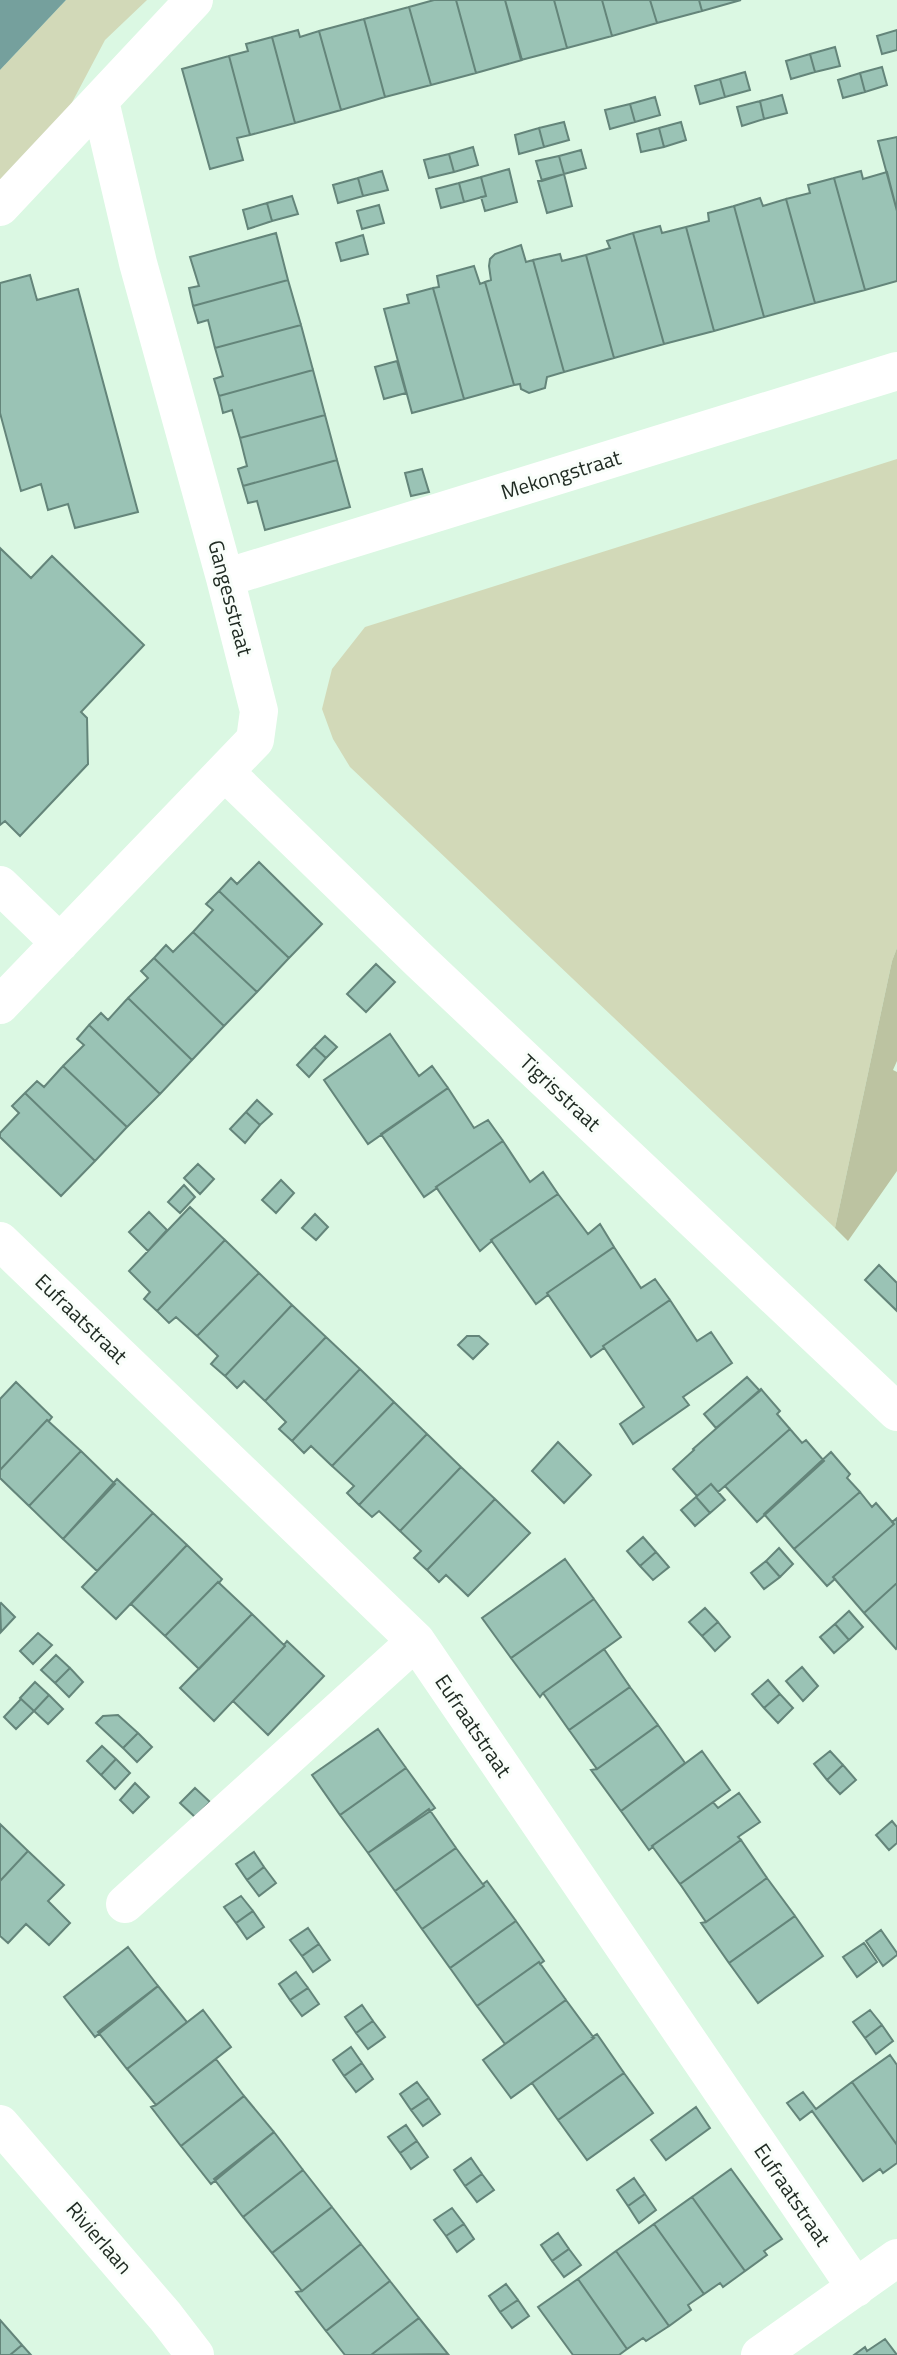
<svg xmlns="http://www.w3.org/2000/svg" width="897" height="2355" font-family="'Titillium Web',sans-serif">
<rect width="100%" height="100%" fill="#dbf8e3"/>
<path fill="#d2d9b8" d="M66,0h81l-42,40 -38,72 -67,72v-114z
M897,459v489l-5,13 -57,267 -485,-461 -17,-28 -11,-30 10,-40 33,-42z"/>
<path fill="#bcc3a1" d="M897,948v113l-4,9 4,2v99l-49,70 -13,-13 57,-267z"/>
<path fill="#75a09d" d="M0,0h66l-66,70z"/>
<path fill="#9ac3b5" stroke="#64857a" stroke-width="2" d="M434,0h22l20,73 -45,12 -22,-78z
M456,0h49l17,60 -46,13z
M505,0h49l13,48 -46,12z
M554,0h48l10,36 -45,12z
M602,0h48l7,23 -45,13z
M650,0h49l3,11 -45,12z
M699,0h42l-39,11z
M409,7l22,78 -46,12 -21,-78z
M364,19l21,78 -44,13 -22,-79z
M298,30l2,7 19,-6 22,79 -46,13 -23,-86z
M897,30v20l-15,4 -5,-18z
M272,37l23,86 -45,12 -21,-79 19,-5 -2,-7z
M835,47l5,19 -25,6 -5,-18z
M810,54l5,18 -24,7 -5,-18z
M229,56l21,79 -13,3 6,22 -33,9 -28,-100z
M882,67l5,18 -22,7 -5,-19z
M745,72l5,18 -25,7 -5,-18z
M860,73l5,19 -22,6 -5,-18z
M720,79l5,18 -25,7 -5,-18z
M782,95l5,18 -23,6 -4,-18z
M655,97l5,18 -25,7 -5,-18z
M760,101l4,18 -22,7 -5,-19z
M630,104l5,18 -25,7 -5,-19z
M564,122l5,18 -25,7 -5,-19z
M681,122l5,18 -22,7 -5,-19z
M539,128l5,19 -25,7 -4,-19z
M659,128l5,19 -23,5 -4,-18z
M897,137v74l-19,-70z
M473,147l5,18 -24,7 -5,-18z
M581,150l5,18 -22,6 -5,-18z
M449,154l5,18 -25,6 -5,-18z
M559,156l5,18 -22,7 -6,-20z
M509,169l8,33 -32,9 -4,-14 5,-1 -5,-19z
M382,171l6,19 -25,6 -5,-18z
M861,171l2,8 24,-7 10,39v70l-32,9 -31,-112z
M564,174l8,32 -25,7 -9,-32z
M481,177l5,19 -22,6 -5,-19z
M358,178l5,18 -25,7 -5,-18z
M834,178l31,112 -50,13 -29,-104 24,-6 -2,-8z
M459,183l5,19 -23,6 -5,-19z
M292,196l6,18 -26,7 -5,-18z
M760,198l3,8 23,-7 29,104 -51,14 -30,-111z
M267,203l5,18 -24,8 -5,-19z
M379,205l5,18 -22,6 -5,-18z
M734,206l30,111 -50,14 -28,-104 23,-6 -1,-8z
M660,226l2,7 24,-6 28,104 -50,13 -31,-111z
M276,233l12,47 -95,26 -4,-18 10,-2 -9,-29z
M633,233l31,111 -50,14 -28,-103 24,-7 -3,-7z
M363,235l5,19 -27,7 -5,-18z
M521,245l5,17 7,-2 31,112 -17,5 -2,11 -16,5 -8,-4 -1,-5 -6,1 -29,-103 6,-2 -2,-14 1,-7 5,-5z
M560,254l2,7 24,-6 28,103 -50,14 -31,-112z
M474,266l6,18 5,-2 29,103 -50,14 -31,-111 6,-1 -2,-11z
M30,275l7,25 41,-11 60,223 -63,16 -7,-24 -20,6 -7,-26 -20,7 -21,-78v-130z
M288,280l13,45 -86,23 -7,-28 -10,3 -5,-17z
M433,288l31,111 -52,14 -28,-104 25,-6 -2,-8z
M301,325l12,45 -94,26 -5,-17 9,-3 -8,-28z
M397,361l9,32 -22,6 -9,-32z
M313,370l12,45 -85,23 -8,-28 -9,3 -4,-17z
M325,415l12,45 -94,26 -5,-17 9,-3 -7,-28z
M337,460l13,47 -85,23 -8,-29 -9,2 -5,-17z
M422,469l7,23 -18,4 -6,-23z
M0,548l31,30 21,-22 92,89 -63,67 6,6 1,46 -68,72 -15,-15 -5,4z
M259,862l63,62 -33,34 -70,-67 12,-13 6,6z
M219,891l70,67 -32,34 -64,-60 20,-22 -7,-6z
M193,932l64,60 -33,34 -70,-68 12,-13 7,7z
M154,958l70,68 -32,34 -64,-62 20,-20 -7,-7z
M376,964l19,18 -29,30 -19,-18z
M128,998l64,62 -32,34 -71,-69 12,-12 7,7z
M89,1025l71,69 -33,33 -64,-61 21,-21 -7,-6z
M390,1034l29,42 13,-10 16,22 -80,56 -44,-64z
M325,1036l12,11 -11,11 -12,-11z
M314,1047l12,11 -17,19 -12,-12z
M63,1066l64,61 -32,34 -70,-68 12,-12 7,6z
M448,1088l26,40 14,-8 15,21 -67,46 1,1 -13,9 -43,-63z
M25,1093l70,68 -34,35 -61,-59v-4l19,-20 -7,-7z
M257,1100l15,14 -12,11 -14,-13z
M246,1112l14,13 -15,18 -15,-14z
M503,1141l27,41 13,-10 15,22 -67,46 1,1 -12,10 -44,-64z
M198,1164l16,15 -14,15 -16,-16z
M281,1180l13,13 -18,20 -14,-13z
M184,1185l11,12 -15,16 -12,-11z
M558,1194l30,40 12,-10 14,23 -67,46 1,2 -12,9 -45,-64z
M190,1207l35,33 -68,71 -13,-12 6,-7 -21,-21z
M149,1212l18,18 -19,21 -19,-19z
M315,1214l13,13 -12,13 -14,-12z
M225,1240l34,33 -62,63 -21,-19 -7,6 -12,-12z
M614,1247l27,41 14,-9 15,21 -67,46 1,2 -13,9 -44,-64z
M879,1265l18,18v28l-32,-31z
M259,1273l33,32 -67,71 -14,-12 7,-8 -21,-20z
M670,1300l27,41 14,-9 21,31 -49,34 6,8 -56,39 -13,-20 24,-17 -41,-61z
M292,1305l34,32 -61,64 -21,-20 -7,7 -12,-12z
M467,1336h12l9,8 -15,15 -15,-14z
M326,1337l34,32 -68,72 -13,-12 7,-7 -21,-21z
M360,1369l34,33 -62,64 -21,-20 -7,7 -12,-12z
M747,1377l13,14 -44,37 -12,-14z
M16,1382l36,35 -3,4 -2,-1 -47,50v-71z
M761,1389l19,22 -3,3 13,15 -72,63 -7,-8 -14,12 -24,-27 21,-19 -1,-1z
M394,1402l33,32 -68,71 -12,-12 7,-7 -22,-20z
M47,1420l34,31 -52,55 -29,-28v-8z
M790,1429l12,14 4,-3 18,21 -67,61 -32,-36z
M427,1434l34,33 -61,64 -21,-20 -7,6 -13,-12z
M558,1442l33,33 -27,28 -32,-32z
M81,1451l34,33 -52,55 -34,-33z
M831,1452l19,22 -3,4 13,14 -66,57 -30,-35z
M461,1467l34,32 -68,71 -13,-12 7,-7 -21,-20z
M117,1479l36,34 -56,58 -34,-32z
M711,1484l14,16 -15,13 -14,-16z
M860,1492l12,15 4,-4 18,21 -61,53 2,2 -8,7 -33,-37z
M696,1497l14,16 -15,13 -14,-16z
M495,1499l35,34 -62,63 -22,-21 -7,7 -12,-12z
M153,1513l34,32 -71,74 -34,-32z
M897,1518v65l-33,30 -31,-36 61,-53 -2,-2z
M643,1537l13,15 -16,14 -13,-15z
M187,1545l35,34 -3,4 -1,-1 -53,54 -34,-32z
M779,1548l14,16 -13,13 -14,-16z
M656,1552l13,15 -16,13 -13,-14z
M565,1559l29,40 -83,59 -29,-40z
M766,1561l14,16 -16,12 -13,-16z
M218,1582l34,32 -53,55 -34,-33z
M897,1583v65l-1,1 -32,-36z
M594,1599l27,38 -78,56 -3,4 -29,-39z
M1,1603l14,14 -14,15 -1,-28z
M705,1608l13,14 -16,14 -13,-14z
M849,1611l14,16 -14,13 -14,-16z
M252,1614l33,32 -71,75 -34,-33z
M718,1622l12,15 -15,14 -13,-15z
M835,1624l14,16 -15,13 -14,-16z
M38,1633l14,12 -19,19 -13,-13z
M287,1641l37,35 -56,59 -35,-34 52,-55 -1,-1z
M604,1649l26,38 -61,43 -26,-37z
M56,1655l14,13 -15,15 -14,-13z
M802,1667l16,19 -15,15 -17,-20z
M70,1668l13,14 -14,15 -14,-14z
M768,1680l12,14 -16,14 -12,-14z
M35,1682l14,13 -15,16 -14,-13z
M630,1687l28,38 -61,44 -28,-39z
M780,1694l13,14 -15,15 -14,-15z
M49,1695l14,14 -15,15 -14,-13z
M21,1699l13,12 -18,18 -12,-12z
M118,1715l20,18 -15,15 -27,-25 7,-7z
M658,1725l27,38 -64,48 -30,-41 6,-1z
M378,1729l28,39 -66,47 -28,-40z
M138,1733l14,14 -15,15 -14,-14z
M102,1746l14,13 -15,16 -14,-14z
M702,1751l28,39 -78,56 1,1 -4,3 -28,-39z
M830,1751l13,14 -16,15 -13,-16z
M116,1759l14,14 -15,16 -14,-14z
M843,1765l13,15 -16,14 -13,-14z
M406,1768l29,40 -67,45 -28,-38z
M135,1783l14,14 -16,16 -13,-13z
M195,1788l15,14 -15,15 -15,-14z
M739,1793l21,29 -22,15 3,3 -61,44 -28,-38 61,-44 5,6z
M429,1809l27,39 -61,43 -27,-38z
M892,1821l5,6v16l-8,7 -13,-15z
M0,1824l28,27 -28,30z
M741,1840l26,38 -61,44 -26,-38z
M456,1848l28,38 -62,43 -27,-38z
M28,1851l36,34 -16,16 22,22 -21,22 -23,-21 -18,19 -8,-7v-55z
M254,1852l10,15 -17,13 -11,-16z
M264,1867l12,16 -17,13 -12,-16z
M767,1878l28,38 -66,47 -28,-40 5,-1z
M487,1881l29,40 -66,47 -28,-39 62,-43 -1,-2z
M241,1896l12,15 -17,12 -12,-16z
M253,1911l11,16 -17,12 -11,-16z
M795,1916l28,40 -65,47 -29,-40z
M516,1921l28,40 -4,3 -1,-2 -62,44 -27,-38z
M308,1928l11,16 -17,12 -12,-16z
M881,1930l16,23v2l-14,11 -17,-25z
M864,1943l13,19 -20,15 -14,-20z
M319,1944l11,16 -17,12 -11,-16z
M128,1947l30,39 -63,51 -31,-40z
M539,1962l27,38 -61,44 -28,-38z
M296,1972l12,16 -18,12 -11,-16z
M158,1986l29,36 -60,47 -29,-37z
M308,1988l11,16 -17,12 -12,-16z
M566,2000l28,38 -83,60 -28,-38z
M362,2005l11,16 -17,12 -11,-16z
M203,2010l28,37 -75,58 -29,-36z
M870,2010l12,15 -17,13 -12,-16z
M373,2021l12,16 -17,12 -12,-16z
M882,2025l11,16 -17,13 -11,-16z
M597,2034l27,39 -66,47 -26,-37 62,-45 -2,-1z
M351,2047l11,16 -18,13 -11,-16z
M890,2055l7,10v80l-45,-63z
M216,2059l28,37 -63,50 -30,-39 5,-2z
M362,2063l11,16 -17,13 -12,-16z
M624,2073l29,40 -66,47 -29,-40z
M417,2082l12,16 -18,12 -11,-16z
M852,2082l45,63v18l-14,10 -3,-4 -17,12 -51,-70 -12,9 -13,-17 16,-11 13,17z
M244,2096l30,36 -63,52 -30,-38z
M429,2098l11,16 -17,12 -12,-16z
M696,2107l14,21 -44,32 -15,-20z
M406,2125l11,16 -17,12 -12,-16z
M274,2132l29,38 -60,47 -29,-38z
M417,2141l11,16 -17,12 -11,-16z
M471,2158l11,16 -17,12 -11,-16z
M731,2169l51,70 -18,12 3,4 -22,16 -53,-74z
M303,2170l29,37 -60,46 -29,-36z
M482,2174l12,16 -17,12 -12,-16z
M634,2178l11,16 -17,12 -11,-16z
M645,2194l11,16 -17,13 -11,-17z
M692,2197l53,74 -22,16 -3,-4 -16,11 -50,-70z
M332,2207l29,37 -59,47 -30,-38z
M452,2208l12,16 -18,12 -12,-16z
M464,2224l10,15 -17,13 -11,-16z
M654,2224l50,70 -16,11 3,5 -22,16 -53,-75z
M558,2233l11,16 -17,12 -11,-16z
M361,2244l29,37 -64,50 -30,-39 6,-1z
M569,2249l12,16 -17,12 -12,-16z
M616,2251l53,75 -23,15 -3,-3 -16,11 -49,-70z
M578,2279l49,70 -8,6h-46l-35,-48z
M390,2281l29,37 -48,37h-26l-19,-24z
M506,2284l12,16 -18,12 -11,-16z
M518,2300l11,16 -17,12 -12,-16z
M419,2318l29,36 -77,1z
M0,2320l22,25 -12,10h-10z
M885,2339l12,16h-43l11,-8 2,4z
M22,2345l9,10h-21z"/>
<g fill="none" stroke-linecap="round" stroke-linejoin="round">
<path stroke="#fff" stroke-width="38" d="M0,207l194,-207
M225,578l672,-207
M225,772l196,190 476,450
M0,885l60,58
M0,1005l255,-265 4,-29 -34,-133 -87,-315 -38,-162
M0,1241l416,400 440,647
M125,1904l291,-263
M760,2355l137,-97"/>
<path stroke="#fff" stroke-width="38" d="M0,2124l165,192 30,39"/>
</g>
<g text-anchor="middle" stroke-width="6" stroke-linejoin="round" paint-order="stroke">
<g font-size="21" fill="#212c24" stroke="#f9fefa">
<text transform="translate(561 475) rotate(-17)" y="7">Mekongstraat</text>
<text transform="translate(230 598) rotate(75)" y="7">Gangesstraat</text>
<text transform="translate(560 1093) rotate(43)" y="7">Tigrisstraat</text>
<text transform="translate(81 1319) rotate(44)" y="7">Eufraatstraat</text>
<text transform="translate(473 1726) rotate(56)" y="7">Eufraatstraat</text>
<text transform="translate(792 2195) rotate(56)" y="7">Eufraatstraat</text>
<text transform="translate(99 2238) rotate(49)" y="7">Rivierlaan</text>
</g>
</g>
</svg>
